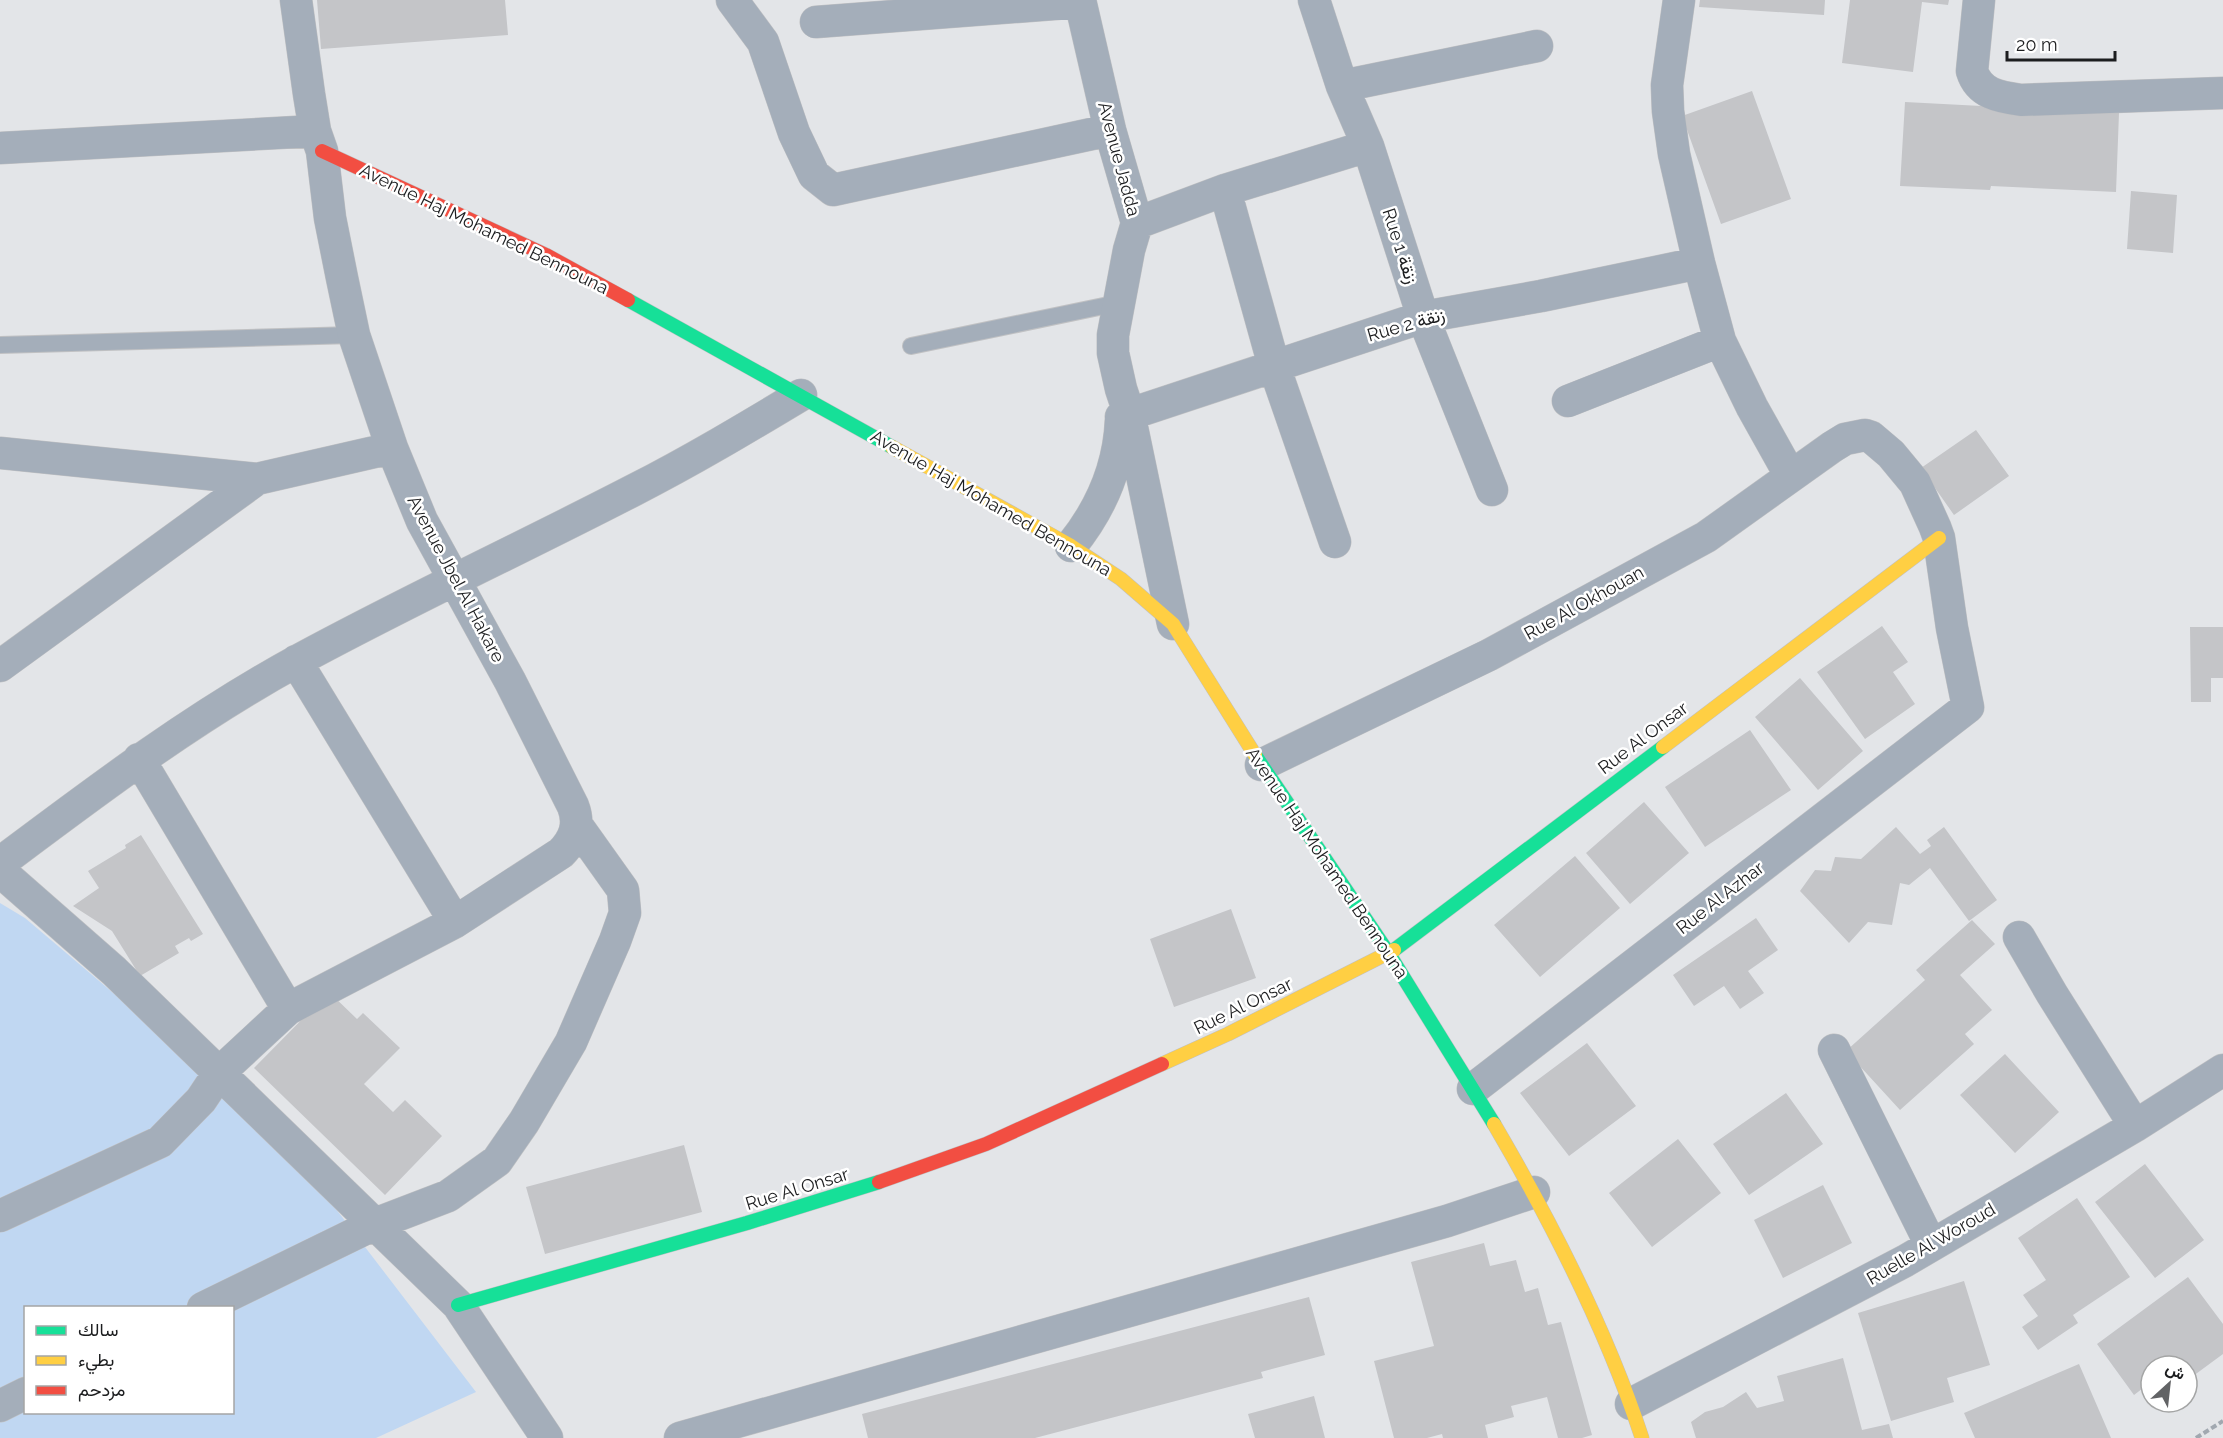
<svg xmlns="http://www.w3.org/2000/svg" width="2223" height="1438" font-family="Raleway,Vazirmatn,sans-serif">
<rect width="100%" height="100%" fill="#e3e5e8"/>
<path fill="#c0d7f2" fill-rule="evenodd" d="M0,903l25,15 252,214 199,260 -100,46h-376zM26,1308h206v104h-206z"/>
<path fill="#c4c5c8" d="M317,0h188l3,35 -187,14z
M1700,0h125l-1,15 -125,-8z
M1850,0h99l-1,5 -26,-3 -9,70 -71,-9z
M1752,91l39,108 -70,25 -39,-108z
M1905,102l214,11 -3,79 -125,-6 -1,4 -90,-4z
M2131,191l46,4 -4,58 -46,-4z
M1976,430l33,46 -55,39 -33,-47z
M1882,626l26,36 -15,10 22,32 -50,35 -48,-67z
M2190,627h33v51h-12v24h-20z
M1800,678l63,73 -45,39 -63,-73z
M1750,730l41,60 -86,57 -40,-60z
M1644,802l45,51 -59,51 -44,-51z
M1896,827l24,27 11,-8 -4,-6 17,-13 53,73 -28,21 -39,-53 -21,17 -9,-2 -8,42 -24,-3 -19,21 -49,-52 15,-21 16,1 4,-14 26,2z
M141,835l62,99 -12,7 -2,-3 -14,8 4,7 -39,23 -28,-45 -39,-25 26,-18 -11,-17 38,-23 -1,-3z
M1575,856l45,52 -80,69 -46,-52z
M1231,909l25,69 -82,29 -24,-68z
M1756,918l22,32 -30,21 16,22 -24,16 -16,-23 -30,20 -21,-31z
M1972,920l23,24 -35,31 32,35 -27,24 9,10 -74,66 -54,-59 79,-71 -9,-10z
M329,992l28,27 6,-6 37,35 -36,36 29,28 12,-12 37,36 -57,59 -131,-127z
M1587,1043l49,63 -67,50 -49,-63z
M2005,1054l54,58 -44,41 -55,-58z
M1786,1093l37,51 -74,51 -36,-51z
M1678,1139l43,54 -69,54 -43,-54z
M684,1145l18,67 -157,42 -19,-67z
M2145,1164l59,76 -49,38 -60,-76z
M1823,1185l29,58 -69,35 -29,-58z
M2077,1198l53,79 -57,38 5,8 -40,27 -16,-23 16,-11 -15,-21 23,-15 -28,-42z
M1484,1243l6,23 26,-6 9,32 13,-4 10,37 13,-3 31,113 -10,3h-24l-11,-41 -36,9 3,11 -29,8 3,13h-45l-1,-4 -15,4h-33l-20,-77 60,-15 -23,-84z
M2188,1277l35,47v30l-34,25 -2,-3v-10h-8l-2,-3 -4,3h-22v16l-17,13 -37,-51z
M1964,1281l26,84 -43,13 7,24 -63,19 -33,-108z
M1309,1297l16,58 -64,17 2,6 -228,60h-167l-6,-24z
M1843,1358l19,72 27,-6 4,14h-197l-5,-16 14,-10 18,-5 23,-15 11,16 27,-7 -7,-25z
M2079,1364l32,74h-136l-11,-25z
M1314,1396l11,42h-70l-7,-24z"/>
<g fill="none" stroke-linecap="round" stroke-linejoin="round">
<g stroke="#c0c1c3" stroke-width="18">
<path id="lane" d="M0,345l354,-10
M911,346l207,-43"/>
</g>
<g stroke="#c0c1c3" stroke-width="33">
<path id="street" d="M732,0l31,42 31,91 20,42 19,15 277,-60
M1080,0l30,130 27,93 -8,27 -16,85v18l8,36 8,24 44,211
M1314,0l28,86 26,60 55,171 69,173
M1679,0l-12,85 1,26 6,43 25,109 21,78 32,66 38,68
M1979,0l-7,71c7,23 28,26 49,29l202,-7
M816,22l264,-20
M1342,86l195,-40
M0,148l315,-17
M1225,190l49,176 61,176
M1137,223l88,-33 143,-44
M1568,401l152,-60
M1121,417l302,-100 118,-21 158,-33
M0,453l257,26 135,-31
M1071,546c30,-37 48,-79 50,-126
M296,661l159,261
M0,666l257,-187
M139,759l149,250
M1261,765l228,-110 217,-118 126,-90 13,-8 20,-4 6,2 20,17 24,29 20,44 4,11 13,90 16,79 -495,382
M0,863c96,-72 191,-144 297,-202 110,-60 225,-113 337,-171 57,-29 112,-62 167,-95
M0,871l114,100 344,334 89,133
M2019,937l33,57 83,132
M1834,1050l97,195
M0,1216l160,-74 41,-42 18,-27 69,-64 167,-87 106,-69c14,-14 19,-29 12,-47l-63,-125 -88,-160 -30,-73 -38,-113 -12,-57 -12,-60 -8,-67 -7,-20 -6,-37 -13,-94
M203,1308l172,-84 73,-28 49,-35 27,-39 47,-80 44,-101 10,-28 -2,-23 -47,-66
M1631,1404l274,-143 230,-135 88,-56
M0,1406l26,-13
M680,1438l767,-217 87,-29"/>
</g>
<g stroke="#c0c1c3" stroke-width="15">
<path id="fast" d="M628,300l264,147
M1255,755l134,199 105,170
M1394,950l269,-203
M458,1305l289,-82 132,-41"/>
</g>
<g stroke="#c0c1c3" stroke-width="15">
<path id="slow" d="M892,447l179,99 50,33 52,45 82,131
M1663,747l276,-209
M1162,1064l66,-30 166,-84
M1494,1124c58,99 112,204 148,314"/>
</g>
<g stroke="#c0c1c3" stroke-width="15">
<path id="jam" d="M322,151l224,104 82,45
M879,1182l107,-38 176,-80"/>
</g>
<path stroke="#a1a8b0" stroke-width="4" stroke-dasharray="6 3" stroke-linecap="butt" d="M2196,1438l27,-17"/>
<use href="#lane" stroke="#a4aeba" stroke-width="16"/>
<use href="#street" stroke="#a4aeba" stroke-width="32"/>
<use href="#fast" stroke="#16e098" stroke-width="14"/>
<use href="#slow" stroke="#ffcf43" stroke-width="14"/>
<use href="#jam" stroke="#f24e42" stroke-width="14"/>
</g>
<g text-anchor="middle" stroke-width="5" stroke-linejoin="round" paint-order="stroke">
<g font-size="18" fill="#1c1d1f" stroke="#fff">
<text transform="translate(1119 159) rotate(75)" y="6">Avenue Jadda</text>
<text transform="translate(484 229) rotate(26)" y="6">Avenue Haj Mohamed Bennouna</text>
<text transform="translate(1400 246) rotate(72)" y="6">Rue 1 زنقة</text>
<text transform="translate(1406 325) rotate(-16)" y="6">Rue 2 زنقة</text>
<text transform="translate(991 503) rotate(30)" y="6">Avenue Haj Mohamed Bennouna</text>
<text transform="translate(456 579) rotate(62)" y="6">Avenue Jbel Al Hakare</text>
<text transform="translate(1584 603) rotate(-29)" y="6">Rue Al Okhouan</text>
<text transform="translate(1643 738) rotate(-37)" y="6">Rue Al Onsar</text>
<text transform="translate(1327 863) rotate(56)" y="6">Avenue Haj Mohamed Bennouna</text>
<text transform="translate(1720 898) rotate(-38)" y="6">Rue Al Azhar</text>
<text transform="translate(1243 1006) rotate(-26)" y="6">Rue Al Onsar</text>
<text transform="translate(797 1189) rotate(-17)" y="6">Rue Al Onsar</text>
<text transform="translate(1931 1244) rotate(-30)" y="6">Ruelle Al Woroud</text>
</g>
</g>
<rect x="24" y="1306" width="210" height="108" fill="#ffffff" stroke="#a4a5a5" stroke-width="1.5"/>
<rect x="36" y="1326" width="30" height="9" fill="#16e098" stroke="#a4a5a5" stroke-width="1.5"/>
<text x="78" y="1336" font-size="18" fill="#1c1d1f">سالك</text>
<rect x="36" y="1356" width="30" height="9" fill="#ffcf43" stroke="#a4a5a5" stroke-width="1.5"/>
<text x="78" y="1366" font-size="18" fill="#1c1d1f">بطيء</text>
<rect x="36" y="1386" width="30" height="9" fill="#f24e42" stroke="#a4a5a5" stroke-width="1.5"/>
<text x="78" y="1396" font-size="18" fill="#1c1d1f">مزدحم</text>
<g transform="translate(2169 1384) rotate(27)"><circle r="28" fill="#ffffff" stroke="#a4a5a5" stroke-width="1.5"/>
<path d="M0-4.5L10 22L0 15L-10 22Z" fill="#626365"/>
<text y="-9" font-size="16" font-weight="bold" text-anchor="middle" fill="#1c1d1f">ش</text>
</g>
<path d="M2007 51v9h108v-9" fill="none" stroke="#1c1d1f" stroke-width="3"/>
<text x="2016" y="51" font-size="18" fill="#1c1d1f" stroke="#ffffff" stroke-width="4.5" paint-order="stroke">20 m</text>
</svg>
